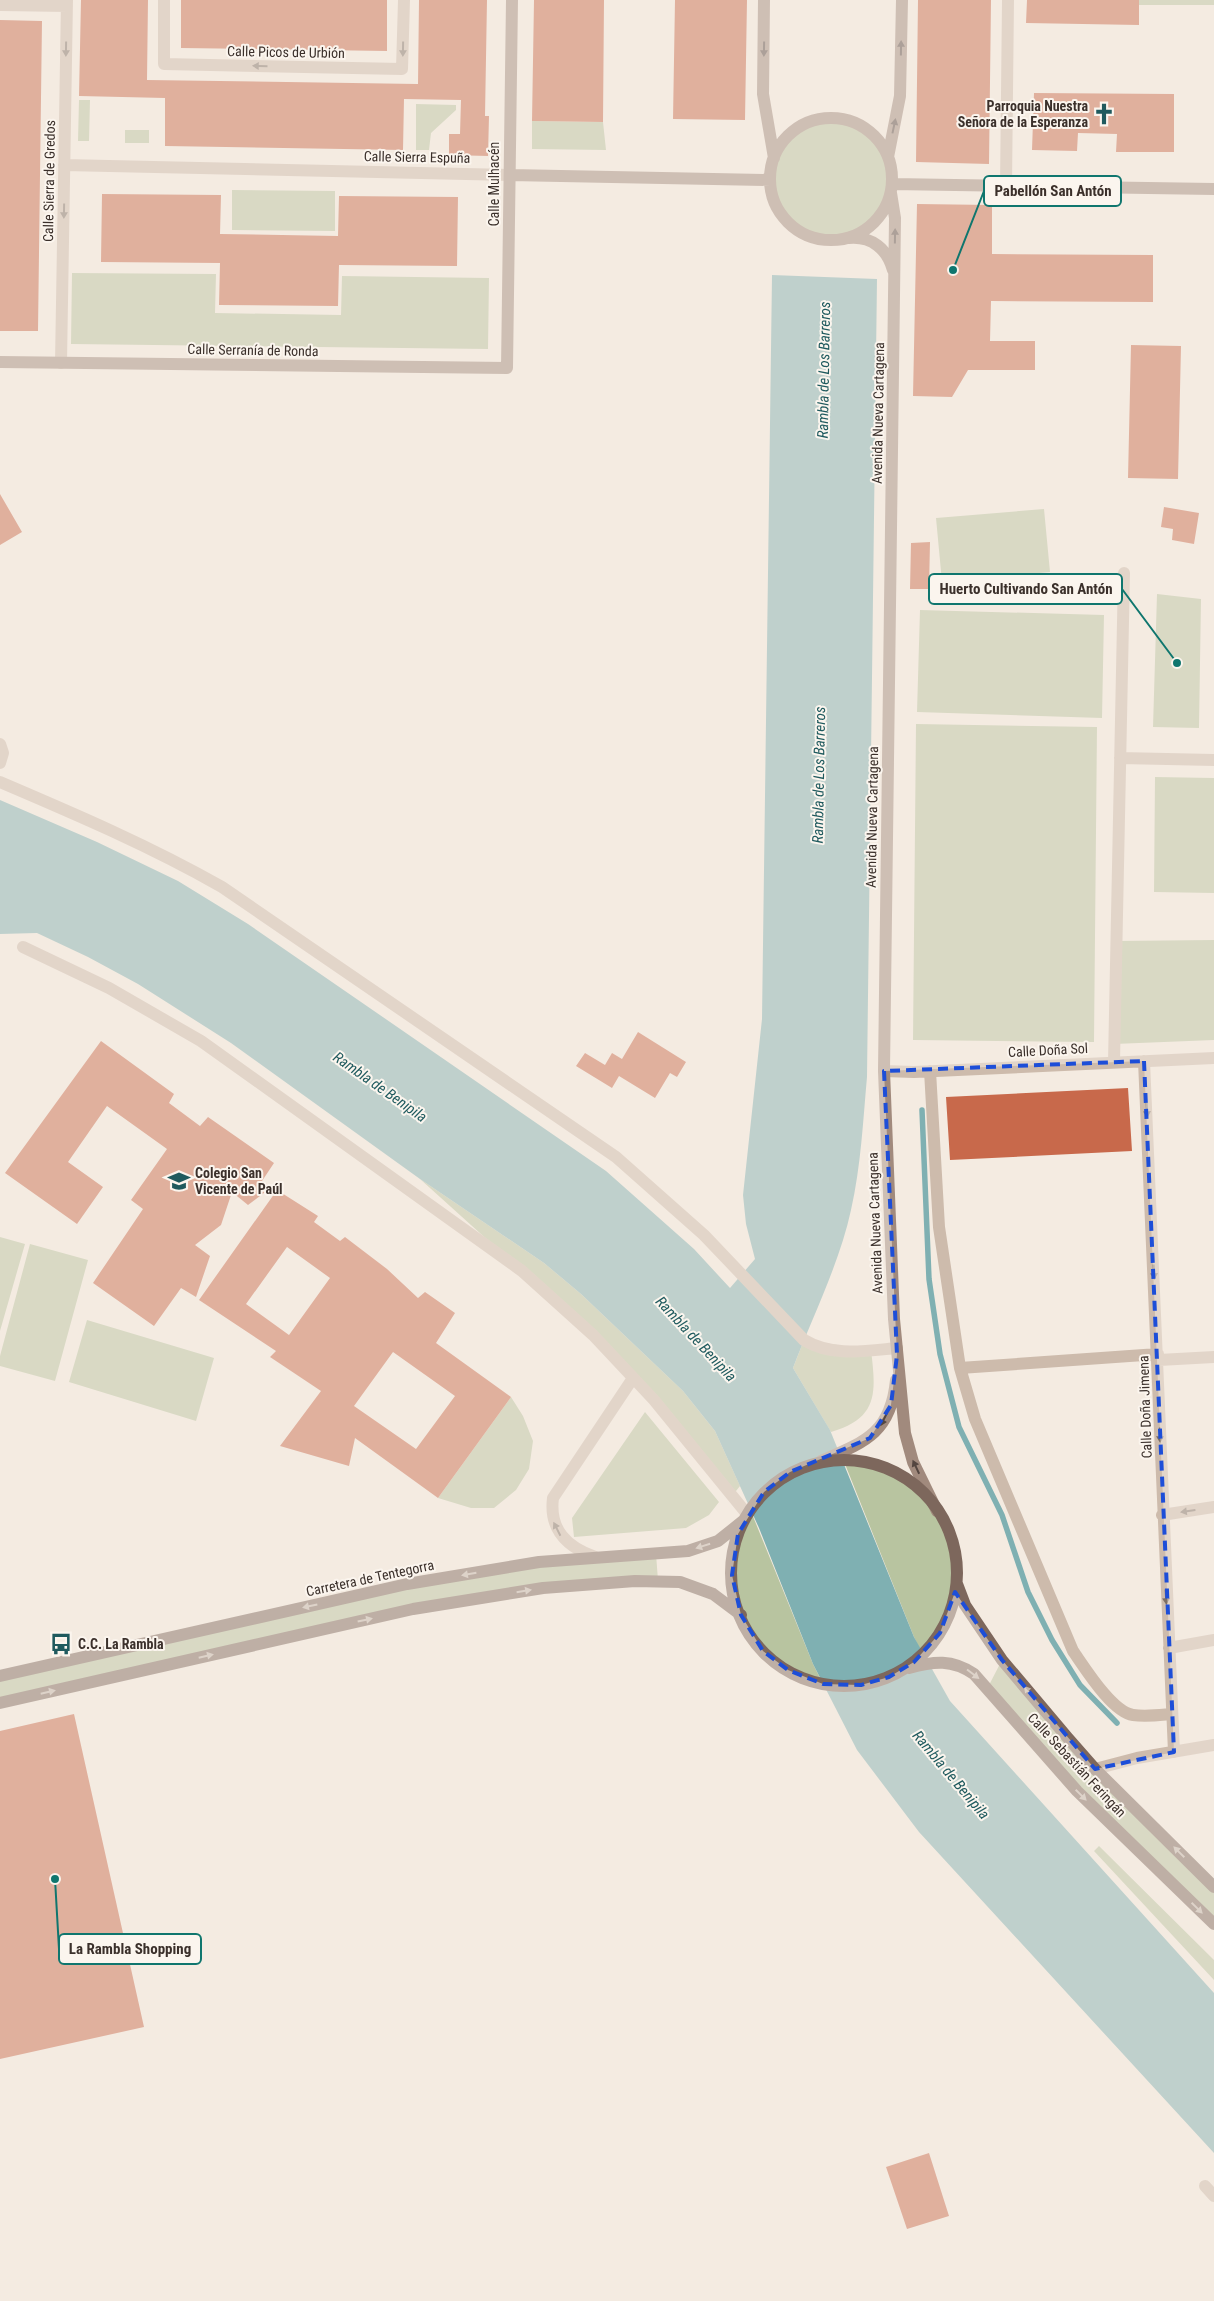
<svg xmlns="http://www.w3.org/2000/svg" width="1214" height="2301" font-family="'Roboto Condensed',sans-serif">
<rect width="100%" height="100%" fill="#f4ebe1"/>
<path fill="#b8c4a0" d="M1139,0h75v5h-75z
M79,100h11l-1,41h-11z
M416,104l40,1v5l-25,23 -2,17h-13z
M770 179a61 61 0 1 1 122 0a61 61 0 1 1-122 0Z
M532,121l71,1 3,28 -74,-1z
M125,130h24v13h-24z
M232,190l103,1v40l-103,-1z
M72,273l144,1 -1,39 126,2 1,-39 147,2 -1,71 -417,-5z
M1044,509l6,63 -108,10 -6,-64z
M1157,594l44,5 -2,129 -46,-1z
M920,610l184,5 -2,103 -185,-6z
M916,724l181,3 -3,315 -181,-2z
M1155,777l59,1v115l-60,-1z
M1214,940v100l-100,4 2,-103z
M420,1179l124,84 37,31 102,97 32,40 25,55 -8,10 -78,-96 -132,-129z
M0,1237l25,7 -25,87z
M30,1244l58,16 -33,121 -55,-15v-10z
M87,1320l127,38 -18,63 -127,-39z
M804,1340l67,10c5,42 8,68 -40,82l-38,-64z
M511,1397l12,19 10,25 -4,28 -13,21 -22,18h-23l-33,-10z
M645,1412l74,90 -10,13 -23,13 -112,9 -2,-19z
M843,1459c26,2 50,8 71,26 49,41 58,124 8,169l-8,-17z
M750,1509l63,155 10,20c-17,-5 -34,-12 -48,-22 -12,-9 -20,-21 -27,-33 -21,-40 -21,-81 2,-120z
M656,1554l2,26 -181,19 -477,104v-27l510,-110z
M1002,1660l36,43 176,184v37l-137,-133 -89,-104z
M1099,1846l115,114v20l-120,-129z"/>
<path fill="#7fb0b2" d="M772,275l105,4 -10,798c-4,44 -6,89 -16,133 -11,52 -39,108 -58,158l37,62 84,207 36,64 264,292v160l-295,-321 -62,-82 -44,-86 -54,-136 -44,-97 -32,-40 -102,-97 -37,-31 -124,-84 -189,-136 -93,-59 -50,-27 -51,-24 -37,1v-134l97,42 81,39 70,43 358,247 88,78 36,39 25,-29 -9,-35 -3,-29 19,-176z"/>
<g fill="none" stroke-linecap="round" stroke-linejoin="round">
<path stroke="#7fb0b2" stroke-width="5.5" d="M922,1110l7,169 11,75 19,73 43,88 26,77 24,48 28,45 37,38"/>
</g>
<path fill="#c8694b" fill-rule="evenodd" d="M81,0h67l-1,80 271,4 1,-84h68l-2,116h4l-1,40 -39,-1v-21h11l1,-34 -57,-1 -1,51 -238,-4v-48l-86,-2z
M181,0h206v51l-206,-3z
M534,0h70l-1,122 -71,-1z
M675,0h72l-2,120 -72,-1z
M918,0h73l-2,164 -73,-2z
M1027,0h112v25l-113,-2z
M0,20l42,1 -4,310h-38z
M1034,93l140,1v58h-58l1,-18 -39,-1 -1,18 -45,-1z
M102,194l119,1 -1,39 118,2 1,-40 119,1 -1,69 -118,-1 -1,41 -119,-1 1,-42 -119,-1z
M917,204l75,1v49l161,1v47l-162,-1 -1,40h45v29h-67l-16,27 -39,-1z
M1131,345l50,1 -3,133 -50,-1z
M0,494l22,38 -22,13z
M1164,507l35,6 -5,31 -22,-4 1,-11 -12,-2z
M930,542l-1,47h-19l1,-46z
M638,1032l48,30 -9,15 -7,-4 -15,25 -36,-22 -7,12 -36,-22 9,-13 20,12 7,-12 10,6z
M101,1041l73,53 -5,9 31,23 8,-9 66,46 -12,18 10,6 -24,18 -16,-13 -11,33 -26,20 15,11 -14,41 -15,-9 -27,38 -61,-43 50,-74 -12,-9 36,-51 -60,-43 -39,56 35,25 -26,37 -72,-51z
M1128,1088l4,63 -182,9 -4,-63z
M277,1190l41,26 -4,6 26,19 5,-4 42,32 31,29 7,-6 30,21 -19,30 75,54 -73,101 -83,-60 -6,28 -69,-20 41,-55 -51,-34 6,-6 -77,-51zM287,1247l43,31 -41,57 -43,-31zM393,1352l62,44 -39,53 -62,-43z
M74,1714l70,313 -144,32v-328z
M929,2153l20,63 -42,13 -21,-62z"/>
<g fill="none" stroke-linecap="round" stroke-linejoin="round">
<path stroke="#cdbbac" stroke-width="12" d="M164,0v64l238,5 2,-69
M0,5l67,1
M64,165l446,10
M1006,186l2,-186
M61,363l6,-363
M0,744l3,9 -3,10
M1120,758l94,2
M0,782c75,32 150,64 222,105l394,270 88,78 100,105c28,17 61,11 93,8
M23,947l86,41 92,53 321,230 71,64 61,65 93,114
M1144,1061l30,691
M1114,1062l10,-489
M884,1071l30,1 300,-14
M930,1071l9,156 21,141 15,51 98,232c12,17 39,61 60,64 13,2 27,0 39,-1
M1159,1360l55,-3
M960,1368l198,-14
M1162,1515l52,-8
M595,1557c-28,-10 -46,-27 -42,-59l80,-120
M1169,1648l45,-8
M1095,1769l42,-11 77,-13
M1205,2186l9,10"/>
<path stroke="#a18a7d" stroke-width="12" d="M764,0l-1,94 11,64
M770 179a61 61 0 1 1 122 0a61 61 0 1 1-122 0Z
M888,157l12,-61 2,-96
M510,175l260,5
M892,184l322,5
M891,193l4,25 -11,853 10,248 11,114 8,29 24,49
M849,238c23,-2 38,11 44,32
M0,362l507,6 5,-368
M821,1461c44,-19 70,-28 75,-81"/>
<path stroke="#7d675c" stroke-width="12" d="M731 1573a113 113 0 1 1 226 0a113 113 0 1 1-226 0Z
M957,1584l8,21 37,55 65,77 28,32 119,118
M909,1668c25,-7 43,-9 65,6l103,117 137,133
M0,1676l407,-92 132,-22 149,-11 30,-10 25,-20
M0,1703l413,-94 130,-21 92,-7 45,1 33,12 28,21"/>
</g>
<defs><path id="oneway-solid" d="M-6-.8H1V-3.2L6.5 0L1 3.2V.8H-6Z" transform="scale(1.25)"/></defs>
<g fill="#544640">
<use href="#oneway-solid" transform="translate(901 48) rotate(-89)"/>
<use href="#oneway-solid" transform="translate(764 49) rotate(91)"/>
<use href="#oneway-solid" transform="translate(894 126) rotate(-78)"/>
<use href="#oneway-solid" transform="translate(895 236) rotate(-89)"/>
<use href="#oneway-solid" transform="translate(884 1419) rotate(117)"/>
<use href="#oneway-solid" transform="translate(916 1467) rotate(-115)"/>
</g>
<g fill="#7d6f65">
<use href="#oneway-solid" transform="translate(66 49) rotate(91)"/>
<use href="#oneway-solid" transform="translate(403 49) rotate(91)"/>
<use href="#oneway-solid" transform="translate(260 66) rotate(-179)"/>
<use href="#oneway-solid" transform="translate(64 211) rotate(91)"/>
<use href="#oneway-solid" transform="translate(1147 1110) rotate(87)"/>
<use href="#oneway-solid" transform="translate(1154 1272) rotate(87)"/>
<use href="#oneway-solid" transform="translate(1160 1435) rotate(89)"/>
<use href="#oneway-solid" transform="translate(1188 1511) rotate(172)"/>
<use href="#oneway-solid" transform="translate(557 1529) rotate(-117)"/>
<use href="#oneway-solid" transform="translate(1166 1597) rotate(87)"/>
</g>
<g fill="#c2b5ac">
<use href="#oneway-solid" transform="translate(703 1546) rotate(162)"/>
<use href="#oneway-solid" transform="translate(469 1574) rotate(170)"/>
<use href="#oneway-solid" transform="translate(524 1591) rotate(-9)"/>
<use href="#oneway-solid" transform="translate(310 1606) rotate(168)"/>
<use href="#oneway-solid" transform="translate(365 1620) rotate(-12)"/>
<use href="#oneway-solid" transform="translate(206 1656) rotate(-13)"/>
<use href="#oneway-solid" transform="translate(973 1674) rotate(37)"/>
<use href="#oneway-solid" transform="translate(48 1692) rotate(-13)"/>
<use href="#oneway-solid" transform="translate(1029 1692) rotate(-130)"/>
<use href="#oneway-solid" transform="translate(1081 1795) rotate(45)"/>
<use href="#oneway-solid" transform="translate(1179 1852) rotate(-135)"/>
<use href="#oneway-solid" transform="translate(1197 1908) rotate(44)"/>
</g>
<path d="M0 0H1214V2301H0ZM1144,1061l30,691 -79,17 -93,-109 -47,-68 -15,41 -26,29 -25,15 -28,8 -38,-1 -35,-14 -25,-19 -22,-36 -9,-40 6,-41 26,-42 26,-20 80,-34 21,-33 6,-50 -13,-284z" fill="#f4ebe1" fill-opacity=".55" fill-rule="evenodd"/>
<path fill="none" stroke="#1d4ed8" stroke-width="4" stroke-dasharray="10 6" stroke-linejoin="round" d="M1144,1061l30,691 -79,17 -93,-109 -47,-68 -15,41 -26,29 -25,15 -28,8 -38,-1 -35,-14 -25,-19 -22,-36 -9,-40 6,-41 26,-42 26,-20 80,-34 21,-33 6,-50 -13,-284z"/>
<defs>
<g id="church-bare" transform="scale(1.725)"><path d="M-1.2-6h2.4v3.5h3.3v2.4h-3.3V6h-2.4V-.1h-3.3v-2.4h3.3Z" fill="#1f5a5e" stroke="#fbf5ee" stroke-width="2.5" paint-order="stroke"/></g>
<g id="school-bare" transform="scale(1.725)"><path d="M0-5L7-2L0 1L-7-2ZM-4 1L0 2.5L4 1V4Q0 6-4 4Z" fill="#1f5a5e" stroke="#fbf5ee" stroke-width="2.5" paint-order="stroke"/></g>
<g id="bus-bare" transform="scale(1.725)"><path d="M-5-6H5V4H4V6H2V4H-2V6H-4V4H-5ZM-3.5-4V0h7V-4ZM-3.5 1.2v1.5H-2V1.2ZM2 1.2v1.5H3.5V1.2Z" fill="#1f5a5e" stroke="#fbf5ee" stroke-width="2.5" paint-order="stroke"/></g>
</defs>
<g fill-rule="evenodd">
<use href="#church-bare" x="1104" y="114"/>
<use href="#school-bare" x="179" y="1181"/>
<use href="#bus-bare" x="61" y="1644"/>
</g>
<g text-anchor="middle" stroke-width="4" stroke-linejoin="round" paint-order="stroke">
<g font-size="14" fill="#3b302b" stroke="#fbf5ee">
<text transform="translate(286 52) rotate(1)" y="5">Calle Picos de Urbión</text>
<text transform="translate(417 157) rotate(1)" y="5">Calle Sierra Espuña</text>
<text transform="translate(49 181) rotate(-89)" y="5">Calle Sierra de Gredos</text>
<text transform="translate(494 184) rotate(-90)" y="5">Calle Mulhacén</text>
<text transform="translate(253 350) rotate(1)" y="5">Calle Serranía de Ronda</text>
<text transform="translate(878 413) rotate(-89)" y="5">Avenida Nueva Cartagena</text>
<text transform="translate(872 817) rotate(-89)" y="5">Avenida Nueva Cartagena</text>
<text transform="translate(1048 1050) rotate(-3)" y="5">Calle Doña Sol</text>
<text transform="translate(875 1223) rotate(-92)" y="5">Avenida Nueva Cartagena</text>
<text transform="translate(1145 1407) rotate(-92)" y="5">Calle Doña Jimena</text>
<text transform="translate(370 1578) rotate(-12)" y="5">Carretera de Tentegorra</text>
<text transform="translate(1077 1765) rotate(47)" y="5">Calle Sebastián Feringán</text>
</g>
<g font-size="14" font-weight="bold" fill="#3b302b" stroke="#fbf5ee" text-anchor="start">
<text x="1088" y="111" text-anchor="end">Parroquia Nuestra<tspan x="1088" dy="16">Señora de la Esperanza</tspan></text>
<text x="195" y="1178">Colegio San<tspan x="195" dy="16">Vicente de Paúl</tspan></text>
<text x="78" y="1649">C.C. La Rambla</text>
</g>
<g font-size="15" font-style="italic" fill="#1f5a5e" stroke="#fbf5ee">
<text transform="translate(824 370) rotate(-89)" y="5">Rambla de Los Barreros</text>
<text transform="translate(819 775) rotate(-89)" y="5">Rambla de Los Barreros</text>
<text transform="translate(380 1087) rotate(35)" y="5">Rambla de Benipila</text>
<text transform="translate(696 1339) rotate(47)" y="5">Rambla de Benipila</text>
<text transform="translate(951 1775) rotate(50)" y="5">Rambla de Benipila</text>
</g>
</g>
<path fill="none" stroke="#0f766e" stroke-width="2" d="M953 270L984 191M1177 663L1122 589M55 1879L59 1949"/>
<g fill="#0f766e" stroke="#fbf5ee" stroke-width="2">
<circle cx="953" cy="270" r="5"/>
<circle cx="1177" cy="663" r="5"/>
<circle cx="55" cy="1879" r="5"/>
</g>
<g fill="#fbf5ee" stroke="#0f766e" stroke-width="2">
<rect x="984" y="176" width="137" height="30" rx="5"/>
<rect x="929" y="574" width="193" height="30" rx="5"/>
<rect x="59" y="1934" width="142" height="30" rx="5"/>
</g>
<g font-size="15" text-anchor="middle" font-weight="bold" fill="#3b302b">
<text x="1053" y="196">Pabellón San Antón</text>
<text x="1026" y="594">Huerto Cultivando San Antón</text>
<text x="130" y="1954">La Rambla Shopping</text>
</g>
</svg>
